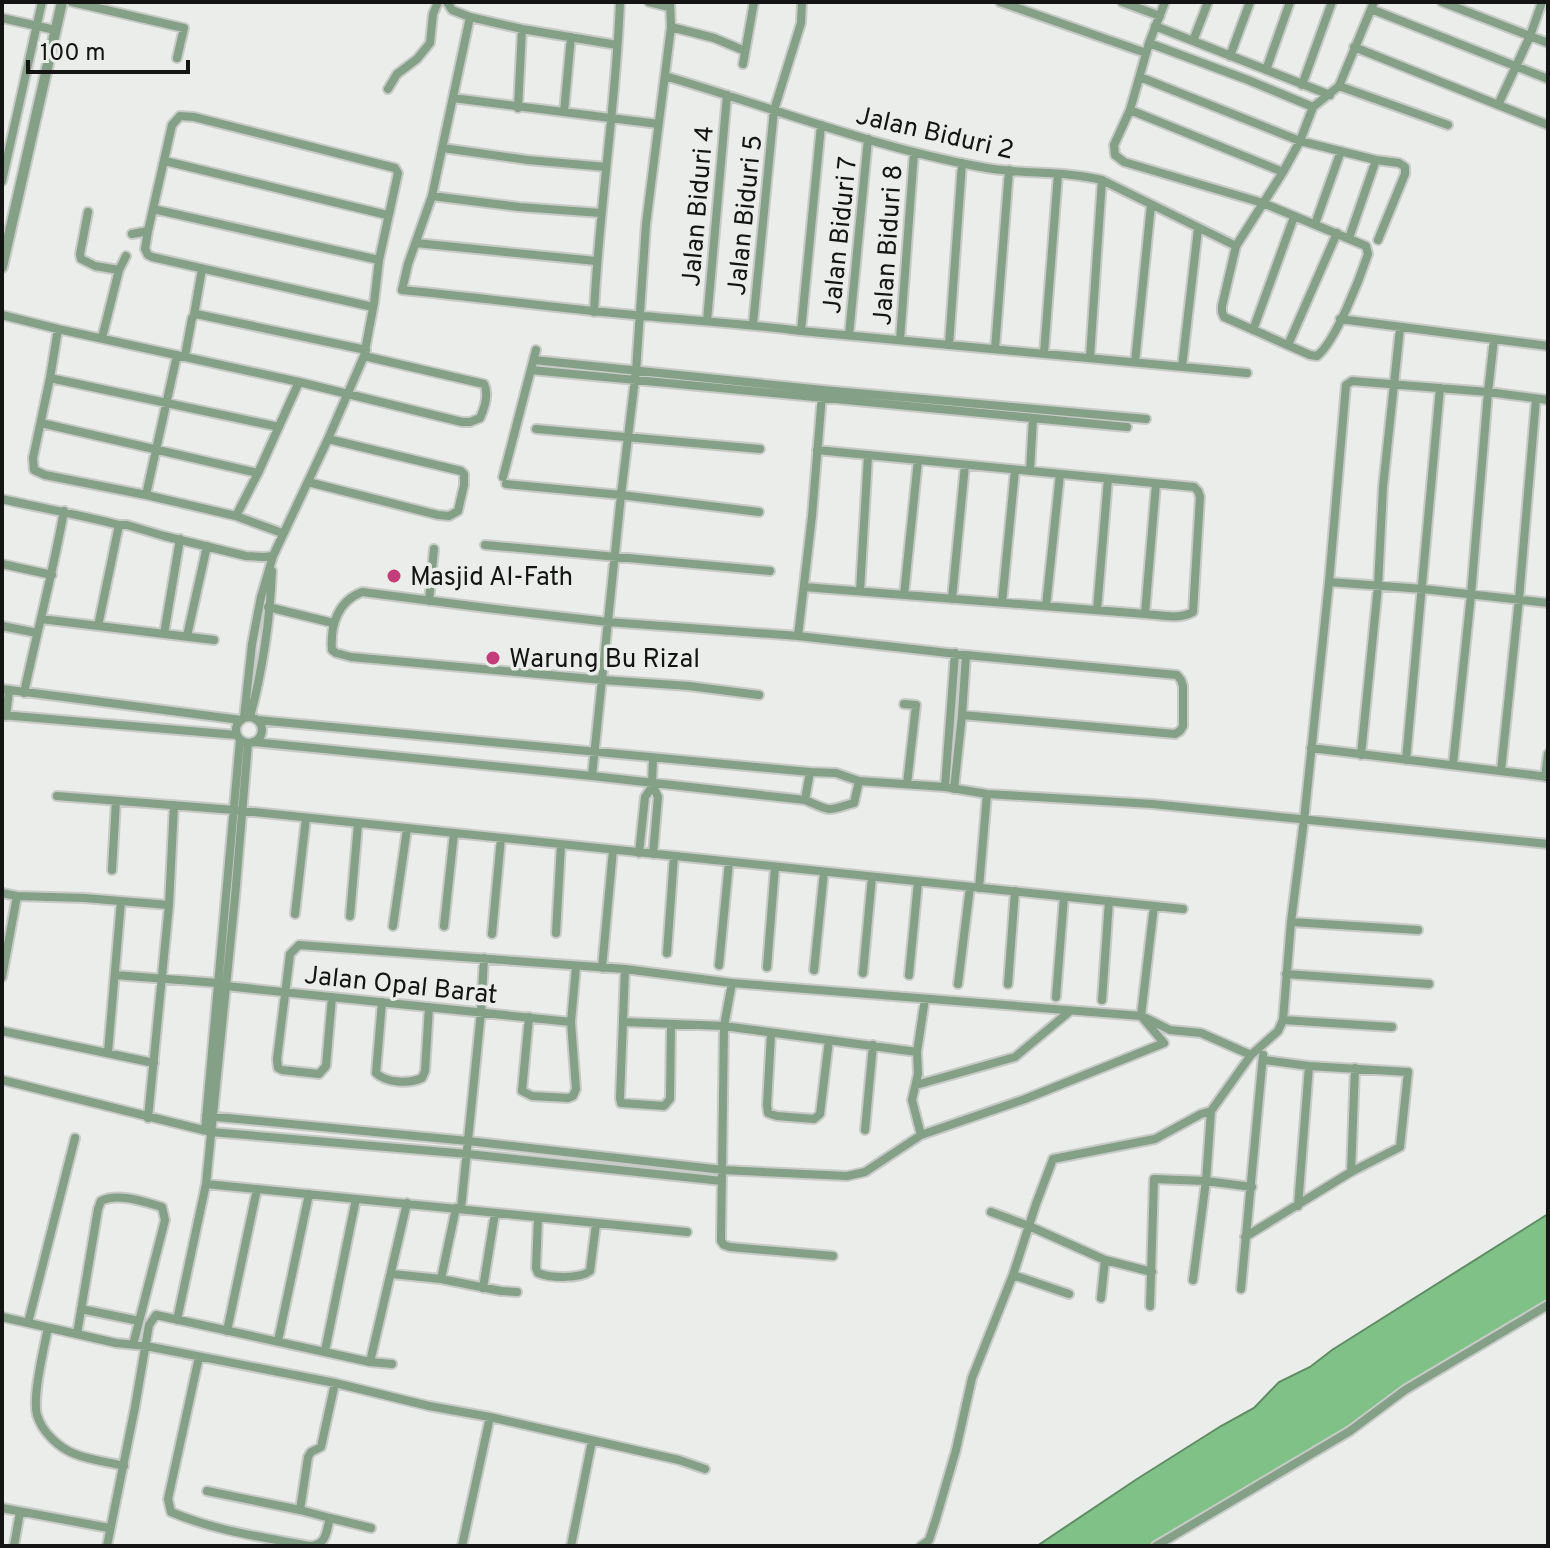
<svg xmlns="http://www.w3.org/2000/svg" width="1550" height="1548" font-family="Overpass,sans-serif">
<rect width="100%" height="100%" fill="#eaedea"/>
<path fill="#80c187" stroke="#5f8d64" stroke-width="2" d="M1548,1214v91l-143,85 -55,41 -194,115h-119l100,-67 84,-53 33,-18 25,-26 31,-15 22,-17z"/>
<g fill="none" stroke-linecap="round" stroke-linejoin="round">
<g stroke="#c8cac8" stroke-width="12">
<path id="minor" d="M72,2l112,26 -7,30
M447,2l5,8 18,7 52,12 95,16
M649,2l20,5
M1000,2l146,51
M1122,2l38,14
M1165,2l-16,41 -19,67 -16,35 1,10 9,7 139,41 103,43 2,8c-8,24 -32,87 -51,102l-7,-1 -86,-38 -2,-5v-6l14,-60 47,-74 17,-31 13,-34 26,-21 35,-84
M1442,2l106,41
M1371,9l177,70
M470,17l-38,179 -24,68 -6,26c74,7 147,17 221,24 59,6 119,9 178,17l446,42
M2,18l53,12
M1155,26l175,69
M671,27l43,11 31,13
M1193,41l15,-39
M1149,43l99,37 65,27
M1354,47l194,78
M1230,56l20,-54
M743,64l11,-62
M1266,70l24,-68
M665,76c105,31 208,71 316,91 40,8 81,3 121,13l134,66
M1140,77l160,64 76,19 23,3 6,4v7l-27,66
M1302,85l30,-83
M1339,86l109,39
M388,89l9,-15 20,-15 13,-16 3,-29 5,-12
M453,98l205,26
M1498,105l32,-69 12,-34
M518,108l4,-79
M1130,110l153,62
M564,112l7,-75
M443,148l85,12 78,7
M165,161l222,54
M2,181l40,-179
M432,196l87,11 82,6
M153,209l226,51
M88,212l-8,42 1,5 14,7 24,4
M1315,224l26,-73
M148,231l-3,18 3,6 4,2 221,50
M132,234l16,-3 24,-106 8,-9 14,1 201,51 3,5 -19,87 -5,43 -10,53 -36,83 -55,117 -12,41 -9,47 -8,74
M1349,238l27,-78
M416,243l180,18
M594,312c5,-104 22,-206 26,-310
M2,315l56,14 241,53 163,40h8l10,-4c5,-11 9,-24 4,-34l-120,-28
M194,315l8,-46
M1340,319l208,27
M707,321l20,-226
M753,324l21,-214 27,-87 1,-21
M58,329l-8,49 -17,80 1,12 11,5 101,20 90,21 46,17
M1253,330l41,-113
M801,331l20,-206
M849,335l19,-196
M102,338l17,-68 7,-14
M900,340l14,-187
M949,345l13,-182
M1288,345l49,-112
M995,349l14,-179
M1044,353l14,-179
M185,356l7,-38 4,-4 170,36
M1090,357l12,-177
M534,360l289,30 323,29
M1135,362l16,-157
M1182,367l16,-138
M531,370l596,57
M50,378l229,49
M41,423l217,50
M536,429l224,20
M1030,471l3,-53
M503,477l33,-127
M308,482l130,33 11,1 9,-5 6,-26v-11l-3,-3 -133,-32
M506,484l115,11 138,17
M146,495l31,-140
M2,499c39,9 78,16 117,26
M236,516l22,-43 41,-91
M485,545l285,26
M2,564l50,11
M1329,582l94,7 125,14
M804,587l341,27c15,1 34,6 48,-2l7,-115 -2,-6 -4,-4 -377,-37
M860,591l8,-135
M904,595l14,-135
M952,599l13,-134
M429,601l5,-52
M1002,603l13,-133
M1046,606l14,-132
M268,607l65,16
M1097,610l11,-131
M1145,614l11,-130
M41,619l173,21
M2,626l35,7
M98,626l21,-101h8l37,11 82,20 18,1 9,-1
M164,634l16,-95
M187,636l20,-90
M798,636l14,-120 10,-121
M2,689l239,31
M24,693c13,-61 29,-121 40,-182
M759,695l-70,-9 -86,-6 -252,-23 -15,-4 -4,-3c-2,-25 6,-49 30,-58l125,16 121,14 190,14 168,19 211,20 4,5 2,6v40l-3,5 -5,3 -213,-19
M904,704l12,1 -9,79
M2,715l235,20
M6,716l3,-25
M250,717c12,-45 20,-99 22,-146
M236 730a13 13 0 1 1 26 0a13 13 0 1 1-26 0Z
M257,720l553,52 26,1 23,8 86,6 42,7 165,10 396,40
M253,742l339,34 213,24 5,-28
M1311,748l237,29
M1361,755l17,-169 5,-99 17,-159
M653,758l-1,26 6,13 -5,57
M1406,760l34,-372
M1453,764l18,-169 17,-203 6,-53
M1501,771l18,-172 17,-200
M592,776l29,-281 15,-124 10,-147 25,-197 -1,-25
M1545,777l3,-23
M945,787l10,-134
M954,789l8,-74 4,-60
M57,796l177,14 949,99
M805,800c28,12 20,11 49,3l5,-22
M639,853l6,-56 7,-10
M112,870l4,-69
M979,888l8,-94
M2,893l15,3 67,2 85,7
M295,914l11,-96
M350,916l8,-92
M1291,922l127,8
M393,926l14,-97
M444,926l10,-93
M556,933l5,-88
M492,934l9,-96
M667,953l7,-97
M719,965l10,-103
M767,967l8,-100
M602,968l11,-118
M625,969l-5,129 1,5 43,3 6,-7 1,-75
M814,970l10,-98
M863,973l9,-96
M1286,974l143,10
M115,975l103,8 8,3 345,36
M909,975l9,-93
M2,977l15,-81
M732,983l-8,43 -3,215 3,4 6,2 103,9
M958,984l12,-97
M1008,984l7,-93
M332,997l-6,69 -7,8 -37,-4 -4,-2 -1,-9 13,-105 9,-9 326,24 107,14 409,33 13,-110
M1056,997l8,-100
M1102,1000l7,-99
M382,1002l-6,71c10,10 33,11 46,5l3,-7 4,-64
M529,1017l-7,74 10,5 36,2 5,-2 3,-7 -5,-67 5,-55
M1146,1018l24,12 31,3 50,22
M1283,1020l109,7
M624,1022l100,4 193,26
M2,1031l152,32
M771,1034l-4,71 1,8 9,3 37,3 6,-5 9,-74
M108,1052l13,-151
M2,1080l209,52 257,22 254,27
M916,1085l99,-28 54,-45
M206,1116l262,25 255,29 124,6 18,-4 56,-37 104,-36 139,-56 -23,-27
M148,1118l21,-213 5,-100
M205,1130l35,-390
M865,1130l8,-85
M921,1135l-9,-35 6,-26 -1,-22 8,-53
M1351,1172l4,-104
M206,1184l481,48
M1298,1206l11,-140
M461,1209l20,-197 3,-54
M991,1212l38,14 76,34 47,12
M538,1218l-2,50 2,5c12,5 42,6 52,-2l6,-47
M1245,1237l106,-65 49,-25 8,-75 -99,-6 -45,-6
M392,1274l49,5 60,12 16,1
M1013,1275l56,19
M441,1279l15,-71
M1193,1280l13,-99 5,-70
M483,1288l12,-75
M1241,1289l22,-234
M1101,1298l4,-38
M1150,1306l4,-127 52,2 46,6
M81,1309l58,12
M2,1317l114,26 30,3 189,37 94,23 61,11 189,43 26,9
M177,1320l29,-136 29,-287 13,-154
M28,1323l47,-185
M48,1328c-4,20 -16,69 -11,87 5,17 22,33 38,39 15,6 33,8 49,12
M227,1331l30,-142
M77,1334l21,-125 3,-8c16,-9 44,1 61,6l3,13 -32,125
M278,1341l31,-147
M325,1351l31,-152
M199,1357l-31,142 3,13c44,19 92,25 139,34 17,-1 16,-14 20,-28l-30,-8 8,-53 3,-5 10,-5 14,-64
M370,1362l37,-159
M207,1491l93,19
M2,1508l107,20
M330,1518l41,10
M14,1546l6,-34
M107,1546l28,-139 14,-82 7,-10 214,47 22,2
M462,1546l28,-129
M571,1546l21,-105
M921,1546l8,-6 7,-21 20,-69 16,-72 41,-103 23,-71 17,-45 102,-20 46,-25 10,-3 40,-56 27,-24 5,-11 8,-98 13,-102 25,-238 17,-197 6,-4 136,11 60,8
M1156,1546l194,-115 55,-41 143,-85"/>
</g>
<g stroke="#c8cac8" stroke-width="14">
<path id="tertiary" d="M2,267l60,-265"/>
</g>
<use href="#minor" stroke="#84a086" stroke-width="8"/>
<use href="#tertiary" stroke="#84a086" stroke-width="10"/>
</g>
<g fill="#c43c79" stroke="#eaedea" stroke-width="3">
<circle cx="394" cy="576" r="8"/>
<circle cx="493" cy="658" r="8"/>
</g>
<g text-anchor="middle" stroke-width="7" stroke-linejoin="round" paint-order="stroke">
<g font-size="26" fill="#131413" stroke="#eaedea">
<text transform="translate(935 132) rotate(13)" y="9">Jalan Biduri 2</text>
<text transform="translate(697 206) rotate(-85)" y="9">Jalan Biduri 4</text>
<text transform="translate(744 215) rotate(-84)" y="9">Jalan Biduri 5</text>
<text transform="translate(839 235) rotate(-84)" y="9">Jalan Biduri 7</text>
<text transform="translate(887 245) rotate(-86)" y="9">Jalan Biduri 8</text>
<text transform="translate(401 984) rotate(6)" y="9">Jalan Opal Barat</text>
</g>
<g font-size="26" fill="#131413" stroke="#eaedea" text-anchor="start">
<text x="410" y="585">Masjid Al-Fath</text>
<text x="509" y="667">Warung Bu Rizal</text>
</g>
</g>
<rect width="1550" height="1548" fill="none" stroke="#131413" stroke-width="8"/>
<path d="M28 60v12h160v-12" fill="none" stroke="#131413" stroke-width="4"/>
<text x="40" y="60" font-size="24" fill="#131413" stroke="#eaedea" stroke-width="6" paint-order="stroke">100 m</text>
</svg>
